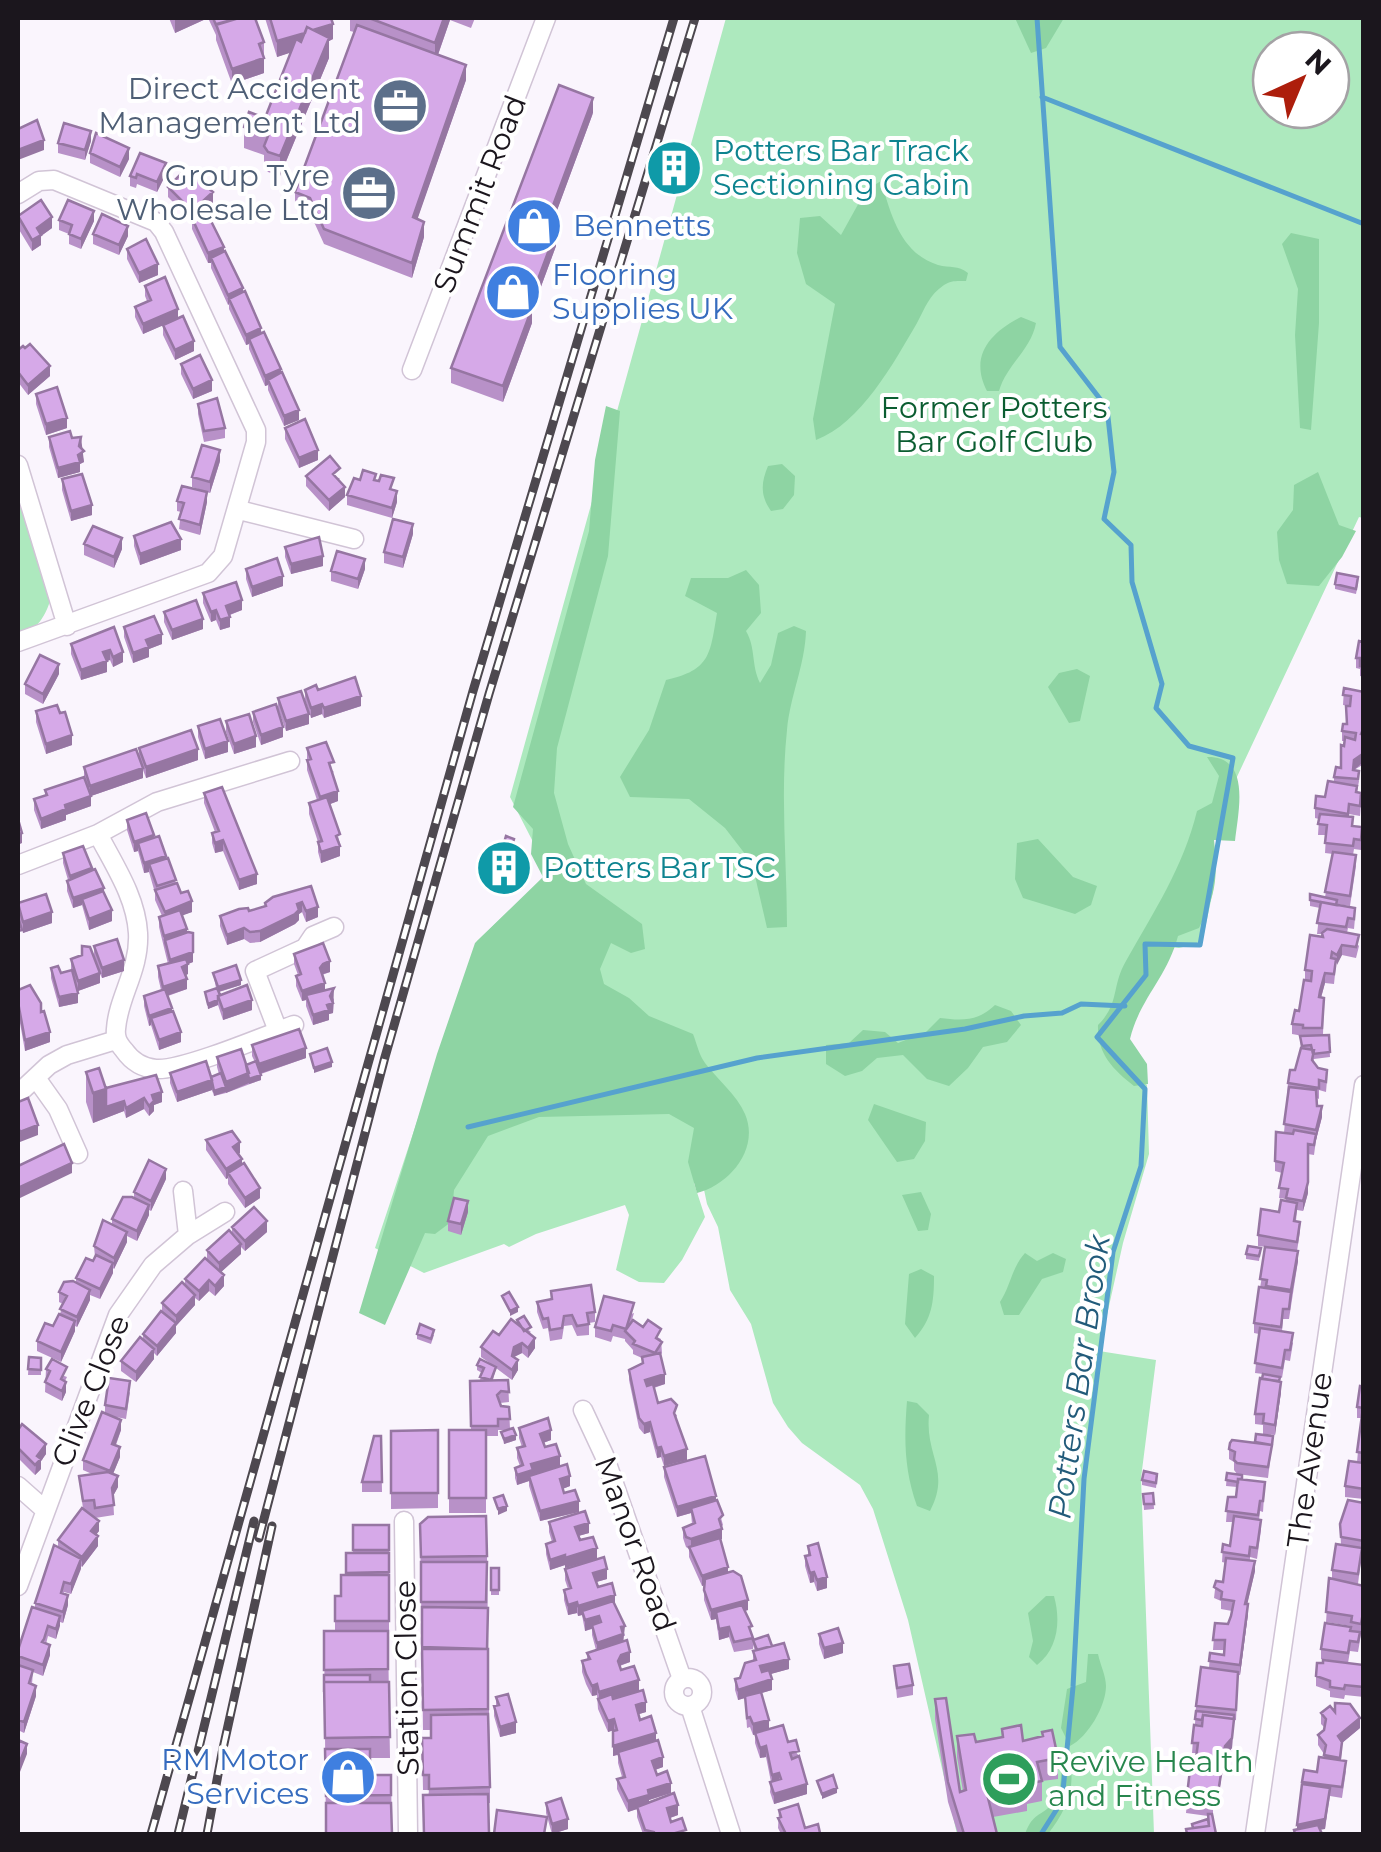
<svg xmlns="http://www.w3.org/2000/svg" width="1381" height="1852" font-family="Montserrat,sans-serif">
<rect width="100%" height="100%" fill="#faf5fd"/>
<path fill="#ade9be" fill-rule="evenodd" d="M726,18h637v500l-4,-1 -147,313 1,61 -10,47 -7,6 -17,4 -26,-3 -1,22 -55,68 4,7 46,43 2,69 -26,89 -24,108 57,9 -15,118 13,356h-197l-49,-214 -35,-111 -13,-24 -58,-42 -14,-16 -15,-24 -22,-79 -21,-34 -12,-63 -11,-23 -5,-24 -8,3 11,34 -23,43 -18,23 -25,-1 -23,-12 13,-55 -4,-10 -89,29 -27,13 -5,-3 -80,29 -49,-25 102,-307 72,-68 -39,-76zM1271,50h60v60h-60z
M18,481l33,117c-5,17 -14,34 -33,36z"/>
<path fill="#8ed4a3" d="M1015,18h49l-18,30 -15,5z
M881,181c10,33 19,72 57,84 12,3 20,0 30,8l-2,8c-8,0 -15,-1 -22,4 -15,10 -19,23 -27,38 -24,41 -56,100 -101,117l-3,-21 22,-115 -29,-20 -9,-31 3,-35 20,-2 21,19 25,-45z
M1291,233l28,6v84l-8,107 -11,-2 -5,-93 3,-46 -16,-45z
M1021,317l15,6c-5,27 -29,41 -37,68h-12c-18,-35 3,-58 34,-74z
M606,406l14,5 -12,145 -51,192 -3,45 14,51 18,40 56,40 3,25 -14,4 -20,-10 -11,26 4,15 25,14 20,18 44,18c4,10 6,21 12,29 12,16 32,32 40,51 15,35 -16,71 -48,79l-9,-31 6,-34 -25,-14 -130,3 -51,19 -34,54 -3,32 -16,12 -10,-1 -40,92 -26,-12 78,-259 38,-111 68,-66 -12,-23 2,-25 -20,-22 76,-276 6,-71z
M782,464l13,12 -1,19 -11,14 -12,2c-11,-16 -10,-28 -3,-45z
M1318,472l21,53 17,6 -14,26 -23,29 -32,-2 -8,-24 -2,-28 16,-22 1,-25z
M746,570l13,15 2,28 -15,18c10,17 5,34 14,52l11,-18 7,-32 16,-7 12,5c-1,34 -16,65 -19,99 -7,66 0,132 0,197l-20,1 -15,-65 -27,-35 -36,-29 -59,-2 -10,-20 29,-47 17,-50c45,-10 44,-26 51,-67l-32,-17 6,-18h37z
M1077,669l13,7 -10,45 -11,2 -21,-36 11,-14z
M1207,757c45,-1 31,55 28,84l-21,-1c4,38 2,54 -15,88l-21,8c-11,42 -38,62 -48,103l17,25 1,20 -14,2c-22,-17 -37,-33 -36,-61 22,-22 13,-38 28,-64 28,-50 57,-93 71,-150l15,-8 7,-27z
M1038,839l35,38 24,9 -6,19 -16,9 -52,-16 -8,-19 2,-36z
M995,1005l16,6 10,14 -14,17 -24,5 -15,21 -19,18 -22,-7 -24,-24 -26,3 -15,13 -17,5 -19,-12v-19l23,-2 14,-13 22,2 13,11 28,-11 14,-14c23,3 38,3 55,-13z
M874,1104l52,18 -1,19 -11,18 -17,3 -29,-42z
M921,1192l10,22 -3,16 -10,1 -16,-36z
M1025,1253l12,8 16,-8 13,6 -3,13 -21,7 -23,36h-15l-4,-13c11,-17 12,-35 25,-49z
M921,1269l13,7c0,26 -2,43 -19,62l-10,-14 4,-50z
M907,1401l10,2 12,12c-4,41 22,56 1,96l-13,-5c-13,-36 -13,-68 -10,-105z
M1046,1596h8c7,25 4,53 -17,69l-8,-8 4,-16 -5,-28z
M1088,1654h10c2,10 8,22 8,32 0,20 -18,51 -36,60l-9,-18 6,-39 19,-7z
M1069,1760c8,28 -4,52 -21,74h-23c8,-22 16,-17 28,-31 9,-10 8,-28 8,-41z"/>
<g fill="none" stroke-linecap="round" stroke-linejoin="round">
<path stroke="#56a2ce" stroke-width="5" d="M1037,18l23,329 47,61 7,64 -10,47 27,26 1,37 30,102 -6,24 33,38 44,12 -33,187 -55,-1 1,31 -49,62 48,52 -4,77 -28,86 -29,227 -11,208 -11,114 -21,33
M1042,97l322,127
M468,1127l289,-69 208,-29 59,-13 38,-3 19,-9 44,2"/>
<g stroke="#d1c4d6" stroke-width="21">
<path id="street" d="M18,194l21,-13 15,-1 102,42 8,10 92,198v12l-33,114 -15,17 -190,69
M412,370l134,-352
M18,465l49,161
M239,510l115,29
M98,834c16,31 38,63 40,99 2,37 -20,64 -22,96 -1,9 2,14 8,21 7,10 18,18 32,19 26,2 109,-33 138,-44
M18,865l80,-31 59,-32 133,-41
M278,1031l-23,-60 50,-23 8,-12 21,-9
M36,1078l22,31 20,45
M18,1094l31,-29 18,-10 49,-15
M188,1235l37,-23
M583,1410l21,45 78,224
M18,1486l26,23
M404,1521l4,313
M18,1586l100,-271 35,-50 35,-30 -5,-44
M674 1692a14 14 0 1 1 28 0a14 14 0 1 1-28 0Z
M690,1706l41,128
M1255,1834l109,-749"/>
</g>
<use href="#street" stroke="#fff" stroke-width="18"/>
<g stroke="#4d484f" stroke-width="9">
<path id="rail" d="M259,1538l126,-481 104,-363 206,-676
M151,1834l322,-1143 201,-673
M178,1834l76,-313
M207,1834l15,-81 50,-227"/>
</g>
<use href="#rail" stroke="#fff" stroke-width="5" stroke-dasharray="15" stroke-linecap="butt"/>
</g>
<path fill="#b891c8" d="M169,18h86l9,24v31l-32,11 -16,-44v-5l-8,-17 -33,15z
M265,18h66l2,21 -4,2v17l-49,118 -12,-4 -4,-6v-11l-20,-7v-21l21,-9 26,-66 -14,5z
M350,18h125l-4,10 -21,-8 -12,35 28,25 -49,139 7,18 -12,41 -88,-34 -14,-31 -15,-6v-15l59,-160 -4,-1z
M593,113l-43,116 6,17 -24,65v12l-29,79 -52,-19v-15z
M91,141l-6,19 -27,-7v-10z
M90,153l39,6 -9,18 -30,-14z
M140,153l26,21 -9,18 -20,-8 -1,4 -6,-2v-10z
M168,187l45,16 -13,11 24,38 57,121 18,47 -15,6 -16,-36v-5l-3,1 -16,-37v-5l-3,1 -17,-36v-5l-1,1 -17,-37v-5h-3l-16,-34v-8l-24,-24z
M18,216l34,12 -11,8v9l-9,6 -14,-23z
M59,220l35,1 -13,28 -12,-5v-10l-10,-4z
M93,234l35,2 -9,19 -26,-11z
M127,249l31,26 -19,8 -12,-24z
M145,286l33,32 16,33 -19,9 -12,-25v-10l-20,9 -8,-17v-10l12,-6 -2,-5z
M18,350l32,26 -22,19 -10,-13z
M181,364l31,27 -19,8 -12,-25z
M36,394l31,34 -21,7 -10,-31z
M198,404l27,24v10l-21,4 -6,-28z
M285,428l33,32 -19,8 -14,-29z
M49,437l23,1 9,10 3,14 -4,2v8l-22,6 -9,-31z
M220,461l-10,32 -18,-6v-10z
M306,476l34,2 -2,2 7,17 -16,14 -23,-25z
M62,479l30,36 -21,6 -9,-31z
M360,480l16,1 18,8 3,13 -5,16 -45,-13v-10z
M177,501l30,1 -7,33 -21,-6 2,-17 -4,-1z
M413,534l-10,34 -19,-5v-11z
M134,536l47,14 -41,15 -6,-19z
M84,544l38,5 -8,19 -30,-13z
M285,547l38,19 -32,8 -6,-17z
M246,569l37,17 -31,11 -6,-18z
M365,569l-7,20 -27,-8v-10z
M1358,583l-2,11 -21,-5v-5z
M203,593l39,17 -12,5v12l-10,3 -4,-10 -5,2 -8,-19z
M164,612l39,17 -31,11 -8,-18z
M114,627l9,35 -10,5 -3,-7 -3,1v11l-26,8 -10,-26v-10z
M124,627l38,17 -13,5v8l-16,6 -9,-26z
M1364,642v35l-4,-1v-7l-4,-1v-10z
M59,674l-16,30 -18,-10v-10z
M1344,688l20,4v72l-10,6 5,11 -2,11 4,11 -1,13 -11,-2v3l4,9 9,1 -1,23 -7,-1 -1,6 3,11 -6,40 -14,-2 19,14 -1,11 -6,-1 -1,5 12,13 -3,12 -14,-3 -6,9 -2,20 -9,-1 -4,15h3l-1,37h6l1,22 -16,2 -1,3 14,18 -1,12 -7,-2v9l-2,-1v8l5,11 -6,23 -2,15 -6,-1v39l-5,18 -6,-1 -1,11 4,11 -3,19 1,10 -9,58h-6l-1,12 11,12 -3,18 -5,-1 -3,18 -2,-1 1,15 -6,43 -12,-1v-9l-8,-1v-10l8,-40 -8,-1 4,-39 -5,-1v-10l13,-76 -9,-1v-11l21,-23 7,-11v-2l-7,-1 3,-25 -7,-2v-10l9,-28 4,-50 7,-13 6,-22 -1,-12h3l-11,-2v-10l7,-13 6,-31v-10l17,-33v-3h-5l3,-26 -10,-2v-12l15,3 8,-43 -8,-1 1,-18h-8l1,-16 -4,-1v-10l10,-11 9,-15v-5l7,-9 4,-27h-3v-10l4,-7 4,-18 -7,-1z
M305,690h13l43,16 -37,12 -2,-4 -11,4 -6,-18z
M278,698l31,26 -23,7 -8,-22z
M36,711l24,2 12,32 -26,9 -10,-32z
M253,712l30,25 -22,8 -8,-23z
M226,721l30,26 -22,7 -8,-22z
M198,726l30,26 -23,7 -7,-22z
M139,748l59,12 -52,18 -3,-8v8l-52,18v10l-25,9v5l-25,9 -7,-19v-11l11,-4v-5l39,-13v-10l55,-10z
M307,748l27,24 -2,1 6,28 -8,3 10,40v12l-19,7 -3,-11v-10l-9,-28v-11l8,-3 -10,-30z
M204,793l53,91 -18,6 -16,-39 -8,2 -3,-10v-10l3,-1 -11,-29z
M127,820l27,18 27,55 11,19 -10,3 5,17 6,1v29l-5,2v10l-3,1 2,14 -19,7 13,46 -22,8 -8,-25 -2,1 -5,-20v-10l17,-6 -3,-13v-11l10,-2 -9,-37v-10l3,-1 -7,-16v-7l-6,-21 -5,1 -6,-22 -4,1 -7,-22z
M514,849l-12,41 -8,-3v-10z
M63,853l29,17 12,23 8,28 -23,9 -7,-25 -9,3 -6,-17v-10l1,-1 -5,-17z
M311,886l7,31 -12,5 -4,-10 -3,2v6l-4,4 -35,18 -10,1 -6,-4 -17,6 -7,-19v-10l29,-5 16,-5v-3z
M18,903l34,20 -29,10 -5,-18z
M94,946l30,25 -22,7 -2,-4v9l-22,8v12l-19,4 -8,-29v-10l10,5 10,-3v-11l23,-2z
M294,954l36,18 -8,3 3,16 9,8 -1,14 -4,1v6l-16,5 -7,-19v-6l-4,1 -6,-15v-10l2,-1 -4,-11z
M213,973l28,12 -22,7 1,3 32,15 -29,10 -5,-15 -10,4 -3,-17 11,-4z
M18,990l23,22 9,30 -25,9 -7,-39z
M252,1045l54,13 -45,16v6l-35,13 -12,3 -2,-6 -35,12 -7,-19v-10l41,4 8,-3 -2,-7v-10l29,8 9,-3 -3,-6z
M86,1072l20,16 56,14 -8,3v6l-5,5 -5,-7 -18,9 -2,-7 -31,12 -7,-21z
M206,1140l34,13 -2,1 4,11 18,33 -15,10 -17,-24v-6l-2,1 -20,-29z
M166,1179l-15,32 -2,-1v5l-12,26 -10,-5v6l-13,27 -1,-1v5l-13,26 -10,-4v5l-13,27 -2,-1v5l-14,31 -24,-11v-10l16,-15 7,-12 3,-10 -4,-2v-10l17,-9v-5l17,-17 2,-4 -1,-11 18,-21v-6l22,-21v-6z
M468,1212l-7,23 -13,-4v-10z
M232,1227l35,5 -22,19 -4,-4v7l-20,18 3,14 -9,10 -6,-5 -10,10 -4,-3v7l-19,21v7l-19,23 -3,-3v6l-18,23 -15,-11v-10l22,-21v-6l19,-23v-8l23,-18v-6l22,-20v-9l25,-17z
M1261,1248l-2,13 -13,-2v-5z
M551,1291l44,21v10l-6,1v12l-12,1 -5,-11 -8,1 -2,13 -12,2 -2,-13 -5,1 -6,-17v-10l14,-3z
M634,1313l-3,10 30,16 1,14 -2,3 5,28 -11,4 4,15 19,12 -1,3 11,42 -23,6 -3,-9 -4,1 -7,-26 -6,2 -5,-6 -10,-48v-10l13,-7v-5l-9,-4v-4l-8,-9v-2l-12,-3 -2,6 -16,-5v-10z
M517,1320l14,12 -2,1 6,15 -7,10 -6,-5 -8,4 4,13 -6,10 -16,-12 -3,12h15l1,22 -9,1 1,3 8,1 1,22 6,11 -12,4 -3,-12 6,-2h-9v6h-12v77h-37v-83h22l-1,-49 10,-1 2,-7 -5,-3v-5l14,-1 -10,-7v-10l36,-23z
M417,1334l17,1 -3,9 -14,-5z
M29,1357l12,1v17h-13z
M46,1369l21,8 -2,4 1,11 -4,9 -17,-9z
M1364,1387v112l-19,-2v-11l12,-24 4,-44h-4v-11z
M130,1392l-4,27 -10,-2 5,13 -5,15 4,12 -7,17 5,13 -5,9 1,19 -19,3 4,13 -3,4 2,11 -16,21 -1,-1 -10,28 -7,-2 4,13 -5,18 -3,-1 -4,17 -8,-3 -2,8 4,11 -7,21 -10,-4 -1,12 4,12 -12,37 -6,-3v-80l17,-43v-4l23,-56v-7l25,-31 -4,-33 13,-2 -9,-4v-10l22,-47v-8z
M18,1420l1,8 27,26 -5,7v8l-6,6 -17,-17z
M519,1428l32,12 -8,3 2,4 15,19 -27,9 37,11 -8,3 2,4 15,19 -39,9 -11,-35v-5l-12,4 -2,-7v-10l5,-2 -3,-8v-10l5,-1 -3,-9z
M438,1430v78l-47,1v-78z
M381,1436l1,56h-20v-10z
M1273,1436l-5,42 -31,-4 -3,-4v-8l-5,-3v-10z
M664,1467l52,33 7,25 -2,2 1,12h-2l8,33 20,38 -3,1 8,29 19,6 17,23 -19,5 2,16 -11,3 8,36 19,13 11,14 8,38 -33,10 -4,-12 1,-10 -5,-25 -6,1 -5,-15v-9l-2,1 -3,-8 -3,1 -2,-30 -7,2 -3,-10v-11l5,-1 13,-18v-9h2l-2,-6v4l-19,3 -5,-15 -10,3 -3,-21 -5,1 -7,-20v-15l-2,1 -13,-29v-8l-3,-2 -3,-9v-10l9,-4 -1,-11 -14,4 -13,-40z
M1227,1473l15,2v5l23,2 -2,30 -3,-1 -1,9h2v10l-4,29 -7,-2v4h5v10l-8,33 1,10 -8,61h-2l-2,45h-2l-2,28 -7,8 -4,22 -3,25 -5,-1v13l3,19h-30v-5h6v-5l16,-5v-3l-22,-3 4,-43 5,1 2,-18h-5l2,-28h8l-7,-1 1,-18 5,-39 8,1 1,-15 14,2v-5h-11l2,-27 13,1 4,-13 -11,-2v-8l-7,-3 2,-17 7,1 3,-19 -4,-1 1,-18 7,2 3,-24h-7l2,-25h8l1,-10 -11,-1z
M1157,1479l-1,9 -14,-3v-5z
M1153,1493l1,16 -10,1 -1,-16z
M1364,1503v48h-2l-4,33 6,2v31l-6,35 -8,-1 -2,12 -27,-4v-10l30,-18v-5l-25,-4 3,-44 3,1v-9l9,-25 -1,-21z
M549,1522l40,11 -11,3 2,4 17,19 -32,9v-3l-15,5 -4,-16v-10l6,-2 -3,-10z
M420,1524l67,32 3,231v16h-1v31h-65l5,-44h-6l-1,-52h9v-8h-8z
M353,1525h36v112h-1l2,121h-20v17h21l1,59h-66l-2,-203h11v-35h6l5,-21v-22h7z
M808,1546l19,42 -10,3 -3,-9 -4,1 -5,-17v-10l3,-1z
M491,1568l8,22v5h-8z
M565,1569l42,10 -11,3 2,5 17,18 10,31h-2v5l7,21 -10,4 1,4 18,21 7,21 -7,2 1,6 16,20 7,27 -8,3 2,5 14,18 -22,7v2l29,13 -8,3 1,4 15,12h-43l-6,-17v-8l-9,3 -11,-23v-10l5,-2 -4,-14v-8l-5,1 1,-26 -6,2 -10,-23 -1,-14 -5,1 -6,-12 -4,-12v-11l5,-1v-7l9,-3 -4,-15v-6l-7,2 -3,-16 -4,1 -1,-3 -9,2 -4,-15v-10l4,-1 -3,-9z
M819,1634l24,19 -19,6 -5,-15z
M1364,1665v32l-19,-2 -1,4 -14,-2v-6l-14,-5v-10z
M894,1666l19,19v10l-16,3z
M496,1697l20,36 -16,4 -6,-21v-10l2,-1z
M935,1699l25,93 3,-1 -6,-34v-21l19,6 26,-5v-8l21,12 19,-4v-5l16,26v21l-16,2v20l-15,3v7l-34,6 4,17h-39l-10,-32 -13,-83z
M1335,1712l25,16 -18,15 -1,17 5,11 -4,27 -12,-2 -5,33h-28l5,-47 15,-10 7,-14v-4l-6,-9v-10l6,-5 1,-2 -4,-4v-11z
M546,1803l22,26 -16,5 -6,-21z
M779,1810l26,18 15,6h-39l-3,-6z"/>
<path fill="#9676a2" d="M175,18h33l-33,15z
M444,18h6v2l-15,43v-20z
M333,24v15l-4,2v17l-49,118v-20l47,-115 -50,16v-16z
M264,58v15l-32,11v-15z
M466,65v15l-53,152v-15z
M593,98v15l-48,130v-16z
M91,131v10l-6,19v-10z
M44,140v10l-26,10v-10z
M684,144v5l-14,40v-5z
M129,148v11l-9,18v-10z
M166,163v11l-9,18v-10z
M213,192v11l-21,18v-10z
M94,211v10l-13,28v-10z
M52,217v11l-11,8v9l-9,6v-11l5,-12z
M424,222v15l-12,41v-15z
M128,226v10l-9,19v-10z
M556,231v15l-24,65v12l-29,79v-16l25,-80z
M224,247v10l-13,1v5h-3v-10z
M158,264v11l-19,8v-10z
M243,288v10l-14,1v5l-1,1v-10z
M178,309v10l-35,15v-10z
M261,328v10l-12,1v5l-3,1v-10z
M194,341v10l-19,9v-10z
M50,366v10l-22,19v-10z
M281,369v10l-13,1v5l-3,1v-10z
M212,380v11l-19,8v-10z
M299,410v10l-15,6v-10z
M67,418v10l-21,7v-11z
M81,437l3,25 -4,2v8l-22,6v-10l21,-22z
M220,450v11l-10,32v-11z
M318,450v10l-19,8v-10z
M345,487v10l-16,14v-11z
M397,491v11l-5,16v-10z
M207,492v10l-7,33v-10z
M92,505v10l-21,6v-10z
M413,524v10l-10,34v-11z
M122,538v11l-8,19v-11z
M181,539v11l-41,15v-11z
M323,556v10l-32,8v-10z
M365,559v10l-7,20v-10z
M283,576v10l-31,11v-10z
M242,600v10l-16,6v-10z
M216,610v10l-5,2v-10z
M230,617v10l-10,3v-10z
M203,619v10l-31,11v-10z
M162,634v10l-13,5v8l-16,6v-10l13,-13z
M110,650v10l-3,1v11l-26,8v-10l22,-18z
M123,652v10l-10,5v-10z
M59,664v10l-16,30v-10z
M361,696v10l-37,12v-10z
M322,704v10l-11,4v-10z
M309,714v10l-23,7v-10z
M283,727v10l-22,8v-10z
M72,735v10l-26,9v-10z
M256,736v11l-22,7v-10z
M228,741v11l-23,7v-10z
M198,749v11l-52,18v-11z
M1362,753v10l-8,7 -1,10 1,-20z
M143,768v10l-52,18v10l-25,9v5l-25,9v-10l24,-14 25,-9v-10z
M338,791v10l-18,7v-11z
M22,833v10l-4,2v-11z
M154,835v10l-16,-2v8l-4,1v-10z
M514,839v10l-12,41v-11z
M223,840v11l-8,2v-10z
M340,846v10l-19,7v-11z
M166,856v10l-17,-2v8l-5,1v-10z
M92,868v10l-22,8v-10z
M257,874v10l-18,6v-10z
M104,888v10l-22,1v6l-9,3v-10z
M192,901v11l-27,10v-10z
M302,902v10l-3,2v6l-4,4 -35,18v-11l37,-27z
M318,907v10l-12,5v-11z
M112,910v11l-23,9v-11z
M52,912v11l-29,10v-11z
M244,928v11l-17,6v-10z
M187,929v10l-22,1 -1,7v-11z
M1342,945v10l-5,10v-10z
M193,952v10l-5,2v10l-6,3 -12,-7v-10z
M124,960v11l-22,7v-10z
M330,961v11l-7,2 -3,4v-10l3,-4z
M100,973v10l-22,8v-10z
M1325,973v10l-5,18v-10z
M187,979v10l-24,8v-10z
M241,980v5l-23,7v-5z
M325,983v10l-19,2v5l-4,1v-10z
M334,988l-1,25 -4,1v6l-16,5v-10l14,-10z
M78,993v10l-19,4v-10z
M218,1000v5l-10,4v-5z
M252,1000v10l-29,10v-10z
M172,1008v10h-21v7l-2,1v-10z
M50,1032v10l-25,9v-11z
M181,1032v10l-22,8v-10z
M306,1048v10l-47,16v-10z
M332,1062v5l-18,6v-5z
M249,1073v10l-23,10v-11z
M261,1075v5l-12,4v-5z
M212,1080v10l-35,12v-10z
M226,1087v5l-12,4v-5z
M106,1089l18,12v10l-31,12v-30z
M162,1092v10l-8,3v6l-5,5v-10l3,-11z
M144,1098v11l-18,9v-10z
M1322,1106v11l-6,23v-10z
M38,1125v10l-18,7v-10z
M240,1142v11l-7,5v-11z
M242,1159v10l-14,4v5l-2,1v-10z
M72,1163v10l-54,26v-11z
M166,1169v10l-15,32v-10z
M1308,1182v11l-5,18v-10z
M260,1188v10l-15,10v-10z
M468,1201v11l-7,23v-11z
M149,1205v10l-12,26v-10z
M267,1221v11l-22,19v-10z
M127,1232v10l-13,27v-11z
M241,1244v10l-22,20v-11z
M1298,1251v10l-7,39v-10z
M113,1263v10l-13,26v-10z
M224,1275v11l-9,10v-10z
M209,1280v11l-10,10v-10z
M90,1290v10l-13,27v-10z
M195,1295v10l-19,21v-10z
M518,1307v5l-8,4v-5z
M75,1321v10l-14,31v-10z
M176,1323v10l-19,23v-10z
M535,1338v10l-7,10v-10z
M522,1343v10l-8,4 -2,-1 2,-9z
M154,1349v10l-18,23v-10z
M518,1360v10l-6,10v-10z
M665,1374v10l-20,6v-10z
M66,1382v10l-4,9v-10z
M1281,1382v10l-6,43v-10z
M121,1420v10l-9,24v-10z
M650,1422v10l-6,2v-10z
M551,1430v10l-11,4v-10z
M516,1435v5l-12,4v-5z
M46,1444v10l-5,7v8l-6,6 2,-19z
M120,1447v10l-10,24v-10z
M661,1447v10l-4,1v-10z
M687,1449v11l-23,6v-10z
M560,1456v10l-27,8v6l-4,-4v5l-12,4v-10l14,-11z
M118,1476v11l-6,11v-10z
M570,1476v10l-10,4v-11z
M716,1496v10l-25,2v5l-14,4v-10z
M579,1501v11l-39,9v-10z
M507,1506v5l-9,4v-6z
M99,1521v10l-8,10v-10z
M589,1523v10l-14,4v-10z
M722,1529v10l-31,10v-10z
M98,1536v10l-16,21v-10z
M597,1548v11l-32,9v-10z
M565,1555v10l-15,5v-10z
M81,1559v10l-10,25v-10z
M1255,1561v10l-10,43v-10z
M728,1567v10l-26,9v-10z
M607,1569v10l-14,4v-10z
M814,1572v10l-4,1v-10z
M827,1577v11l-10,3v-11z
M68,1595v10l-5,18v-11z
M615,1595v10l-33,6v4l-4,1v-10z
M748,1600v10l-31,8 -1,-6v7l-5,1v-10z
M577,1602v11l-9,2v-10z
M1248,1604v10l-8,61v-10z
M60,1616v10l-4,13v-10z
M599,1616v10l-14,5v-11z
M625,1626l-2,19 -26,8v-10l24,-16z
M729,1627v10l-10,3v-11z
M843,1643v10l-19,6v-11z
M50,1645v10l-7,21v-11z
M630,1652v10l-9,3 -3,6v-10l3,-6z
M789,1659v10l-29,8v-11z
M772,1679v11l-34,10v-10z
M639,1680v11l-40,11v-10z
M597,1684v11l-5,1v-10z
M36,1686v10l-12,37v-11z
M646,1702v10l-10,3v-10z
M1234,1715l-2,33 -7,8 -4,22 -3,25 2,-34z
M1360,1718v10l-18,15 -2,25 -2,-32z
M614,1719v11l-6,2v-11z
M769,1720v10l-16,5v-11z
M516,1722v11l-16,4v-10z
M656,1733v10l-43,13v-10z
M27,1744v10l-9,23v-11z
M766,1746v11l-6,1v-10z
M663,1757v10l-11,4v-10z
M779,1773v10l-7,2v-10z
M671,1783v10l-22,7v5l-21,7v-11l20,-11z
M807,1784v10l-33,10v-10z
M837,1788v5l-15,6v-5z
M1330,1788l-5,41 -28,5v-9z
M678,1805v10l-11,4v-11z
M568,1819v10l-16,5v-10z"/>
<path fill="#d6a9e8" stroke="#9676a2" stroke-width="2.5" d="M213,18h26l-23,7z
M239,18h16l9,24 -5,2 5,14 -32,11 -16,-45z
M270,18h61l2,6 -20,6 -6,-3 -2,6 -28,8z
M369,18h75l-9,25z
M357,25l109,40 -53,152 11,5 -12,41 -88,-34 -14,-31 -15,-6z
M307,27l22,11 -49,118 -12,-4 -4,-6 4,-10 -24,-9 5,-15 16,6 31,-79 5,3z
M559,85l34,13 -48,129 11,4 -28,75 4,2 -29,78 -52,-18z
M37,120l7,20 -26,10v-21z
M64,123l27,8 -6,19 -27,-7z
M96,133l33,15 -9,19 -30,-14z
M677,142l7,2 -14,40 -6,-2z
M140,153l26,10 -9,19 -20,-8 -1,4 -6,-2z
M186,169l27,23 -21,19 -24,-24z
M41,200l11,17 -15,11 4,7 -9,5 -14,-24z
M68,200l26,11 -13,28 -12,-5 3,-9 -13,-5z
M206,211l18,36 -16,6 -16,-35z
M102,214l26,12 -9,19 -26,-11z
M146,239l12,25 -19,9 -12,-24z
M225,251l18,37 -15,7 -17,-37z
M165,277l13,32 -35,15 -8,-17 16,-7 -6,-14z
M245,291l16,37 -15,7 -17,-36z
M183,316l11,25 -19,9 -12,-25z
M264,332l17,37 -16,7 -16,-37z
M30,344l20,22 -22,19 -10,-13v-22l5,-4 2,2z
M200,355l12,25 -19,9 -12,-25z
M282,372l17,38 -15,6 -16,-36z
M57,387l10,31 -21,6 -10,-30z
M217,398l8,30 -21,3 -6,-27z
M305,419l13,31 -19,8 -14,-30z
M70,431l2,7 9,-1 -2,9 5,5 -6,4 2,7 -22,6 -9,-31z
M202,445l18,5 -10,32 -18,-5z
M330,456l10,12 -7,6 12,13 -16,13 -23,-24z
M363,470l13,4 -2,6 5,1 2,-6 13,3 -4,11 7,2 -5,17 -45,-13 7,-17 6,2z
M82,474l10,31 -21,6 -9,-32z
M182,486l25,6 -7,33 -21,-6 5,-16 -7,-2z
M393,519l20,5 -10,33 -19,-5z
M171,522l10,17 -41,15 -6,-18z
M93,526l29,12 -8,19 -30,-13z
M319,537l4,19 -32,8 -6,-17z
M337,551l28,8 -7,20 -27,-8z
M277,558l6,18 -31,11 -6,-18z
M1337,573l21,4 -2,12 -21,-5z
M236,582l6,18 -16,6 4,11 -10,3 -4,-10 -5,2 -8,-19z
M196,600l7,19 -31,11 -8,-18z
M154,616l8,18 -16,6 3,7 -16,6 -9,-26z
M114,627l9,25 -10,5 -3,-7 -7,2 4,9 -26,9 -10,-26z
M1359,641l5,1v25l-4,-1v-8h-4z
M40,655l19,9 -16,30 -18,-10z
M355,677l6,19 -37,12 -2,-4 -11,4 -6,-18 11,-5 2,5z
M1344,688l20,4v35l-3,7 3,1v18l-10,7 -1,10 6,1 -1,8 -24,-2 2,-10 5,1v-23l3,1 1,-9 10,3 1,-7 -14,-2 1,-7h4l-1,-18h4l1,-10 -8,-1z
M301,691l8,23 -23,7 -8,-23z
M276,704l7,23 -22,8 -8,-23z
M57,705l3,8 5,-1 7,23 -26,9 -10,-33z
M249,714l7,22 -22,8 -8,-23z
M220,719l8,22 -23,8 -7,-23z
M191,730l7,19 -52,18 -7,-19z
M326,742l8,20 -5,1 9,28 -18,6 -13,-37 4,-1 -4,-11z
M136,749l7,19 -53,18 -6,-19z
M84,777l7,19 -26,9 1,4 -25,10 -7,-20 13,-4 -2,-5z
M1328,781l29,5 -1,6 5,1 -1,13 -11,-2 -1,10 -33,-6 1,-12 9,1z
M222,787l35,87 -18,6 -16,-40 -8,3 -3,-10 7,-2 -15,-38z
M327,797l13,37 -4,2 4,10 -19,6 -3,-10 4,-1 -13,-38z
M146,813l8,22 -20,7 -7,-22z
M1320,814l33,3 -1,9 10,1 -1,13 -7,-1 -1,7 -28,-3 2,-18 -9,-1z
M18,819l4,14 -4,1z
M159,836l7,20 -22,7 -6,-20z
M506,836l8,3 -12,40 -8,-2z
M83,846l9,22 -22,8 -7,-23z
M1333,852l23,3 -6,41 -25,-4z
M168,858l8,22 -19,6 -8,-22z
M95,869l9,19 -31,10 -6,-17z
M177,883l4,10 7,-2 4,10 -27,11 -10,-22z
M311,886l7,21 -12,4 -4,-9 -5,2 2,6 -4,4 -35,17 -10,1 -6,-4 -17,7 -7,-19 19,-7 9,-1 1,3 17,-5 -1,-3 8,-6z
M103,891l9,19 -23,9 -7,-20z
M46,894l6,18 -29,10 -5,-19z
M1310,894l27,6 -1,5 -26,-5z
M1321,902l34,6 -1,11 -6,-1 -2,9 -29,-4z
M180,910l7,19 -23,7 -5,-19z
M18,917l4,13 -4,1z
M1327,929l32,6 -3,12 -14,-2 -5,10 -5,-3 -1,6 5,1 -2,15 -9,-1 -5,18 -1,6 5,1 -2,30h-19v-3l-11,-1 3,-14 4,1 5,-31 7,1 1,-10 -7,-1 5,-35 13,2 -1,-4z
M188,932l5,1v19l-23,8 -5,-20z
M117,939l7,21 -22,8 -8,-22z
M323,943l7,18 -7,3 -3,4 5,15 -23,8 -6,-15 5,-2 -7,-20z
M82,946l8,1 10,26 -22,8 -7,-22 11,-4z
M186,959l2,5 -6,3 5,12 -24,8 -5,-21z
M236,965l5,15 -23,7 -5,-14z
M58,966l3,7 11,-3 6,23 -19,4 -8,-29z
M30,985l11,18v9l3,-1 6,21 -25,8 -7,-38v-12z
M247,985l5,15 -29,10 -5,-14z
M217,988l3,7 -2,1v4l-10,4 -3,-12z
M334,988l-4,8 3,7 -6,2 2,5 -16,5 -7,-20z
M165,989l7,19 -23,8 -5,-20z
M173,1011l8,21 -22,8 -8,-22z
M299,1029l7,19 -47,16 -7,-19z
M1329,1035l1,17 -17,2 -2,-9 -9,1 -2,-10z
M327,1048l5,14 -18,6 -4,-14z
M1301,1048l13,2 -2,10 6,8 9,2 -1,12 -7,-2v8l-31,-5 2,-13h5z
M241,1049l8,24 -23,9 -9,-25z
M206,1061l6,19 -35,12 -7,-19z
M256,1061l5,14 -12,4 -3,-14z
M99,1068l7,21 -13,4 -7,-21z
M221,1073l5,14 -12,4 -3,-14z
M156,1075l6,17 -10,3 2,6 -5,5 -5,-8 -18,10 -2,-7 -18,6v-19z
M1289,1087l27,3 1,16h5l-6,24 -32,-6z
M28,1098l10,27 -18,7 -2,-5v-25z
M1294,1130l22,4 -2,11 -6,-1v38l-5,19 -17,-3 2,-9 -9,-1 5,-25 -9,-2 1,-29 17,2z
M232,1131l8,11 -7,5 9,12 -16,10 -20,-29z
M64,1144l8,19 -54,25v-22z
M149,1160l17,9 -15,32 -17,-9z
M244,1163l16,25 -15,10 -17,-25z
M123,1197h9l17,8 -12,26 -25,-12z
M454,1198l14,3 -7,23 -13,-3z
M1281,1200l16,3 -3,18 6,1 -3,20 -39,-7 3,-26 18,3z
M254,1207l13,14 -22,20 -13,-14z
M103,1220l24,12 -13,26 -20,-12z
M229,1230l12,14 -22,19 -12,-13z
M1248,1246l13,2 -2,8 -13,-2z
M1265,1247l33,4 -7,39 -25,-4 1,-6 -7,-1z
M96,1255l17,8 -13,26 -24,-11 10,-20 7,3z
M205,1258l19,17 -9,11 -6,-6 -10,11 -14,-12z
M73,1281l17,9 -13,27 -17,-8 7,-13 -8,-4 5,-10z
M182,1282l13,13 -19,21 -14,-13z
M591,1285l4,27 -8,1 2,11 -12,2 -5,-11 -8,1 -2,12 -12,2 -2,-12 -5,1 -6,-17 15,-3 -1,-8z
M1259,1287l32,5 -2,17h-6l-2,18 -27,-4z
M509,1292l9,15 -8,4 -8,-15z
M604,1296l30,7 -8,26 -13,-4 -2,6 -16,-4z
M161,1311l15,12 -19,23 -14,-12z
M59,1314l16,7 -14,31 -24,-11 8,-18 8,3z
M524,1316l7,11 -7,4 -7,-11z
M511,1319l24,19 -7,10 -6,-5 -8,4 -2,9 6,4 -6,10 -31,-23 12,-16 6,4z
M633,1320l10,7 5,-7 13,9 -5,9 6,4 -7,11 -22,-9 2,-3 -10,-10z
M420,1324l14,6 -3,9 -14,-5z
M1260,1328l33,5 -3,17h-5l-3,18 -27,-5z
M140,1337l14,12 -18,23 -15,-11z
M660,1353l5,21 -20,6 2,6 6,-2 5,19 13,-4 6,6 -3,8 13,36 -23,7 -3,-9 -4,1 -7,-26 -6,2 -5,-6 -10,-48 14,-7 -1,-6z
M29,1357l12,1v12l-13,-1z
M52,1359l15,8 -6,12 5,3 -4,9 -17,-9 5,-11 -4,-2z
M480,1359l16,8 -5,13 -11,-3 4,-9 -7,-3z
M1263,1374l17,3 -1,4 -17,-2z
M109,1378l21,3 -4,28 -21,-4z
M1260,1378l21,4 -6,43 -12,-2 1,-9h-9z
M508,1380l1,12 -8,-1 -4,4 4,11 8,1 1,12h-12v7h-27l-1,-45z
M1360,1386l4,1v21l-7,-1z
M102,1412l19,8 -9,24 8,3 -10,24 -27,-11z
M1362,1415l2,1v37l-7,-1z
M548,1418l3,12 -11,4 5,13 11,-3 4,12 -29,8 2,6 -16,5 -2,-7 8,-3 -6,-17 8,-2 -6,-18z
M22,1424l24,20 -9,12 4,3 -6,6 -17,-17v-18z
M513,1428l3,7 -12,4 -3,-7z
M438,1430v63h-47v-62z
M449,1430h37v68h-37z
M1256,1434l17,2 -1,9 -17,-3z
M374,1436h7l1,46h-20z
M1232,1440l40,5 -4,22 -31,-4 -3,-3 1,-8 -6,-3 1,-6z
M705,1456l11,40 -39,11 -13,-40z
M1349,1461l15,2v26l-19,-3z
M567,1464l3,12 -10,3 4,14 11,-3 4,11 -39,10 -11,-35z
M1144,1471l13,3 -1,9 -14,-3z
M108,1472l10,4 -6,12 2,17 -19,3 -1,-8 -11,1 -4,-25z
M1227,1473l15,2v4h-4v3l-12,-2z
M1238,1479l27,3 -2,19h-3l-2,14 -32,-4 2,-14h8z
M1153,1493l1,11h-10l-1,-10z
M503,1495l4,11 -9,3 -4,-11z
M717,1500l6,15 -4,4 3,10 -31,10 -5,-2 -3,-9 12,-5 -4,-15z
M1348,1500l16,3v38l-23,-4 -1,-13z
M82,1508l17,13 -8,10 7,5 -16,21 -24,-17z
M585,1511l4,12 -14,4 5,13 13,-3 4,11 -32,10v-3l-15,5 -4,-16 9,-3 -6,-19z
M486,1516l1,40 -66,1 -1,-33 8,-7z
M1234,1516l27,4 -4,28 -7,-1 -1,9 -27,-4 1,-8 7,2z
M353,1525h36v25h-36z
M720,1538l8,29 -26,9 -13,-29z
M818,1543l9,34 -10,3 -3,-8 -4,1 -5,-17 5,-1 -2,-9z
M1336,1544l26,4 -4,26 -26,-4z
M54,1545l27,14 -10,25 -7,-2 -3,11 7,2 -5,17 -28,-9z
M346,1553h43v19l-43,1z
M604,1557l3,12 -14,4 5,14 14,-4 3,12 -37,11 -1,-4 -9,3 -4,-15 7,-2 -6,-19z
M1226,1558l29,3 -10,43h3l-8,61 -31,-4 1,-8 14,2 1,-15h-12l2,-17 13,1 3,-8 3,-15 -13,-2 1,-7 -8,-5 2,-6 7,1z
M421,1562h66l-1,40h-65z
M491,1568h8v22h-8z
M733,1571l8,5 7,24 -37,10 -7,-20 1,-11z
M341,1575h48v46h-54v-25h6z
M1329,1578l35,8v21l-3,17 -10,-2 1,-6 -26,-4z
M613,1601l12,25 -4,1 2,7 -26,9 -5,-18 9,-3 -2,-6 -14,4 -3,-9z
M742,1605l10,21 -3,1 4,11 -19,4 -5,-15 -10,2 -3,-17z
M32,1607l28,9 -4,13 -8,-3 -4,13 -2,3 8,3 -7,20 -25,-9v-6z
M422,1607l66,1 -1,41 -65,-2z
M1325,1623l26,4 -1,4 10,1 -2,10 -8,-1 -2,12 -27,-4z
M838,1628l5,15 -19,5 -5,-14z
M324,1631h64v38l-64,1z
M768,1635l4,11 -15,4 -4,-10z
M627,1640l3,12 -9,3 -3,6 3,9 13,-4 5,14 -40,12 -2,-8 -5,2 -6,-12 -4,-13 8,-2 -3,-6z
M784,1643l5,16 -29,7 2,6 7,-2 3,9 -34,11 -3,-11 5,-1 5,-15 11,-3 -3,-9z
M422,1649h66v60l-65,1z
M1323,1660l41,5v22l-19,-2 -1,4 -14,-2v-6l-14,-5 1,-13h6z
M909,1664l4,21 -16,3 -3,-22z
M18,1665l15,5 -4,13 7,3 -12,36 -6,-2z
M1201,1667l37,5 -2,38 -40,-4z
M324,1675h46v7h-46v10z
M324,1682h65l1,55 -65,1z
M643,1690l3,12 -10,3 4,15 11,-4 5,17 -43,13v-15l4,-1 -3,-11 -6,2 -10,-22 14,-5 1,5z
M761,1692l8,28 -16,4 -3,-7 -3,1 -2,-22z
M508,1694l8,28 -16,5 -6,-21 5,-1 -3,-8z
M946,1698l14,94 6,-2 -9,-54 17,-2 2,8 27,-5 -1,-8 19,-4 2,16 20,-5 -1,-4 10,-2 6,28 -21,4 5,19 -17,3 2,7 -39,7 9,36h-33l-16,-52 -13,-83z
M1335,1703l15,1 10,14 -22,18 4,6 -2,16 -16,-3 2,-10 -8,-10 6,-5 2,-11 -5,-6 9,-7 5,6z
M1196,1711l38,4v4l-31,-4 -1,5 -7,-1z
M488,1714l2,73 -61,2v-14h-6l-1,-37h9v-23z
M1203,1715l31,4 -2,19 -7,8 -5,23 -25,-3 3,-23h-6l2,-18 8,1z
M783,1725l5,17 8,-2 3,11 -9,2 2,6 7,-3 8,28 -33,10 -4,-12 11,-3 -2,-6 -7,2 -6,-29 -6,2 -5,-15z
M18,1740l9,4 -9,22z
M658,1740l5,17 -11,4 5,14 10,-4 4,12 -23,7 1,5 -21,6 -11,-22 8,-2 -7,-25z
M325,1749h45v26h21v20l-65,1z
M1319,1757l27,4 -4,26 -40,-5 2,-12 13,2z
M1190,1770l31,4 -3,19 -5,-1v15l-27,-4z
M833,1775l4,13 -15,6 -5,-13z
M1302,1784l28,4 -5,31 -28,6z
M674,1793l4,12 -11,3 4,14 11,-4 4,12 -14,4h-17l-1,-2 -9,-2 -8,-23z
M488,1794l1,40h-65l-1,-39z
M561,1798l7,21 -16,5 -6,-21z
M326,1803h65l1,31h-66z
M798,1804l7,24 13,-4 2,9 -5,1h-29l-8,-16 3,-1 -2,-7z
M497,1810l50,7 -3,17h-50z
M1208,1814h4l4,20h-29l-1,-5 23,-3z
M1208,1819l1,7 -16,2 -1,-4z
M1318,1825l4,9h-27l-1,-4z"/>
<defs>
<g id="office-disc" transform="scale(2.875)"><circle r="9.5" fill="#5c6f8a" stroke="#fff"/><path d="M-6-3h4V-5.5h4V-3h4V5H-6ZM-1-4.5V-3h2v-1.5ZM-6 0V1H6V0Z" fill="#fff"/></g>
<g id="building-disc" transform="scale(2.875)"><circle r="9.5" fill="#0f9aa8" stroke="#fff"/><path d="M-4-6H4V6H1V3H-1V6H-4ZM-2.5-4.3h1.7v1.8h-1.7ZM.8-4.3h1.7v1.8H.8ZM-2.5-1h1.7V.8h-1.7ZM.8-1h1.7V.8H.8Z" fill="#fff"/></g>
<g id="shop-disc" transform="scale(2.875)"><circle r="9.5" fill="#3f7fe0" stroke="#fff"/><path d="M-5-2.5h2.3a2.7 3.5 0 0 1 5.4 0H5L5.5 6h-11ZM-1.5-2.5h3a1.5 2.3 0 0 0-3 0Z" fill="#fff"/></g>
<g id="stadium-disc" transform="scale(2.875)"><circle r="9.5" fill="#2e9e5b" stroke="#fff"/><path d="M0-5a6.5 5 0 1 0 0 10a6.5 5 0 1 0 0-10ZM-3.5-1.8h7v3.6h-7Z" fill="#fff"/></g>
</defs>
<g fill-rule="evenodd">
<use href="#office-disc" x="400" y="106"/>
<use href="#building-disc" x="674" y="168"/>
<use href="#office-disc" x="369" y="193"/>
<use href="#shop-disc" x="534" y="226"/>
<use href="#shop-disc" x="513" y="292"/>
<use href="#building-disc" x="504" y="868"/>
<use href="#shop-disc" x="348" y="1777"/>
<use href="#stadium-disc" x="1009" y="1779"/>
</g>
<g text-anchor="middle" stroke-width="8" stroke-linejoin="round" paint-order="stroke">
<g font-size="30" fill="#4e5e75" stroke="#fff" text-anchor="end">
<text x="361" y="99">Direct Accident<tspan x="361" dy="34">Management Ltd</tspan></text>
<text x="330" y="186">Group Tyre<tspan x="330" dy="34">Wholesale Ltd</tspan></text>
</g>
<g font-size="30" fill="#0d838f" stroke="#fff" text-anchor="start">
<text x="713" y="161">Potters Bar Track<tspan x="713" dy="34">Sectioning Cabin</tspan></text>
<text x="543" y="878">Potters Bar TSC</text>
</g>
<g font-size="30" fill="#1b161d" stroke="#fff">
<text transform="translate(480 194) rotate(-69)" y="10">Summit Road</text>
<text transform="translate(91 1391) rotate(-68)" y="10">Clive Close</text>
<text transform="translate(1310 1460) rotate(-82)" y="10">The Avenue</text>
<text transform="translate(635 1544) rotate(70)" y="10">Manor Road</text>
<text transform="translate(407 1678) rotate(-91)" y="10">Station Close</text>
</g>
<g font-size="30" fill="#366cbe" stroke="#fff" text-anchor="start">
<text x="573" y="236">Bennetts</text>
<text x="552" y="285">Flooring<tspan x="552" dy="34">Supplies UK</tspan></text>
<text x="309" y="1770" text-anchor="end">RM Motor<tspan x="309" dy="34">Services</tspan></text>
</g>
<g font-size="30" fill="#0b5d31" stroke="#fff">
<text x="994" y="418">Former Potters<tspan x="994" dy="34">Bar Golf Club</tspan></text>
</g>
<g font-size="30" fill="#27864d" stroke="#fff" text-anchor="start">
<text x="1048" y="1772">Revive Health<tspan x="1048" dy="34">and Fitness</tspan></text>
</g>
<g font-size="32" font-style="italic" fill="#225b7a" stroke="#fff">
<text transform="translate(1079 1377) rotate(-82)" y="11">Potters Bar Brook</text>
</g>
</g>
<rect width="1381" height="1852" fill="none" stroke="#1b161d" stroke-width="40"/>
<g transform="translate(1301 80) rotate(44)"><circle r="48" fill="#ffffff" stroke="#a4a2a5" stroke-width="2.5"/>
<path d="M0-8L18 38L0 25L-18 38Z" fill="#ad1e0c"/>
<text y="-15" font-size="28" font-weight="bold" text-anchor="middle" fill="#1b161d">N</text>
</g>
</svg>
